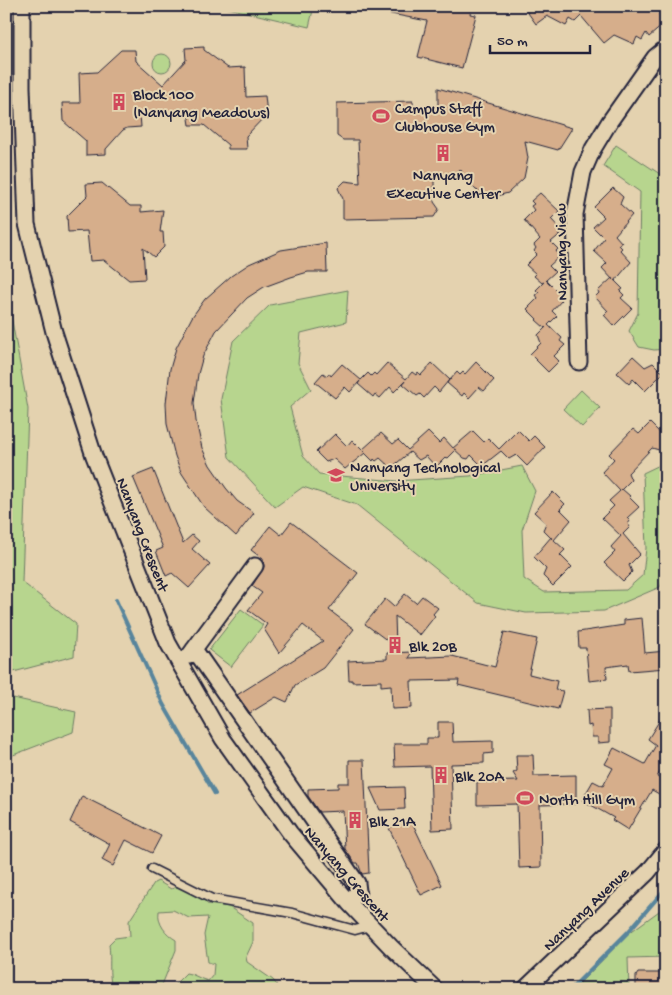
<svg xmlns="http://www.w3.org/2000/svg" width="672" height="995" font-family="'Gochi Hand',sans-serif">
<rect width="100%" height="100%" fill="#e4d2af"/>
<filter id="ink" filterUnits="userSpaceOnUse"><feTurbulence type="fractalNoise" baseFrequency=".02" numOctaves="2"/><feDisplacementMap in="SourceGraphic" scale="10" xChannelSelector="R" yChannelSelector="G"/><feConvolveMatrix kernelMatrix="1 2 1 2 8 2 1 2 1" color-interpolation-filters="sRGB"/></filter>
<g filter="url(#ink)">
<path fill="#b7d58e" stroke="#6c7c64" d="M220,6h94l-5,21z
M153 63a9 9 0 1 1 18 0a9 9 0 1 1-18 0Z
M616,145l50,33v171l-12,1 -15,-3 -10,-16 9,-18 2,-121 -37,-26z
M6,288l22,121 -6,173 54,42 -2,32 -68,18z
M348,290l-2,32 -45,11 -3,30 13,26 -21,18 13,49 16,18 77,7 74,-5 52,-10 13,25 -13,39 2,49 20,13 82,-2 17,-15 3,-27 -3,-75 23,-11v112l-6,13 -56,24 -78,2 -48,-10 -121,-98 -54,-18 -28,20 -46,-50 -8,-58 12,-58 37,-36z
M581,390l19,18 -18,19 -19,-18z
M241,609l22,16 -32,42 -22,-17z
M6,690l7,8 63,14 -3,20 -65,25 2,232h-4z
M158,881l13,8 11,-4 22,11 3,8 22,3 24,16v19l-7,15 1,5 26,18 7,9h-110l16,-16c9,1 13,6 22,8l5,-6 1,-11 -6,-2 -4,-27 4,-18 -19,1 -16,-8 -14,1c-2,13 7,23 17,29v10l-14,35 1,4h-51c-4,-17 -1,-29 -3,-45l6,-6 15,-2 -1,-15 25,-38z
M666,906v51l-38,1 1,31h-55l55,-56z"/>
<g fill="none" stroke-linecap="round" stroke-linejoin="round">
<path stroke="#59859c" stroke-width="4" d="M116,600l47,104 52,90
M571,989l57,-57 38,-44"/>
</g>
<path fill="#d6ae8b" stroke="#22223b" d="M372,6h100l-2,8 6,1 -14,53 -44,-11 9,-36 -56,-11z
M523,6h143v2l-7,6 5,10 -15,13 -3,-4 -4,7 -5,-3 -3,7 -20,-9 -10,8 -23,-27 -6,6 -5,-3 -4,7 -19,-10 -11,8z
M204,47v3l24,18 17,-1 1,30 19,-1 2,18 -21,22 1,13h-19v-4l-24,-20h-14l-2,-13 -48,2 1,13 -14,1 -4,2 -17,19v5l-20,1v-14l-23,-20 -1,-18h18l-1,-30 18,-1 24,-22h14l1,11 27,24 23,-25 -1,-12z
M438,88l134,40 -14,22 -33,-9 3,17 -4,20 -16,15 -11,3 -12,-2 -9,-4 -12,-12 -3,-8 -27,9v23l5,7 -5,8 -91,2v-20l-5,-11 7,-7 15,2 -2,-43h-15l-6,-4v-33l76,-2v8h25z
M102,183l28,23h11v6l22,-2 -3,22h3l1,15 -10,10 -11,-9 2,31 -16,1 -25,-20 -14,1 -3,-30 -19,1 -1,-16 20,-20 -1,-12z
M613,188l10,9 -3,7 12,11 -17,20 7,8 -3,2 3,3 -2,2 11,12 -16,19 8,8 -3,2 4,4 -3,3 11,10 -18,18 -10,-11 4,-4 -13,-14 4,-4 -1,-2 14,-13 1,2 -11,-12 5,-5 -13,-12 10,-13 -11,-11 11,-10 -10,-10z
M540,193l19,18 -8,8 12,13 -12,10 7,7 -2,2 4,5 -11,10 6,6 -9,8 14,14 -2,2 4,4 -10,11 5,5 -9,9 14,13 -2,3 5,4 -11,11 5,5 -11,11 -18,-18 11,-11 -3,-8 8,-8 -1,1 -9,-8 1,-1 -10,-10 11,-11 -2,-3 3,-2 -3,-3 8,-8 -2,1 -8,-7 2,-2 -10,-9 11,-11 -3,-3 2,-3 -2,-3 6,-6 -16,-19 10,-10 -3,-4 3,-2 -3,-3z
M326,243l1,29h-19l-17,5 -27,10 -17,11 -31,33 -13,25 -5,18 -4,29 2,18 6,27 8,17 16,23 11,13 17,12 -18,23 -32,-29 -23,-35 -6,-16 -8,-32 -1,-21 4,-34 6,-21 16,-31 13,-18 26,-23 18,-12 32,-14z
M633,356l12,11 8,-4 10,10 -18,18 -12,-12 -4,5 -12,-11z
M476,362l18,18 -10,11 -5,-4 -10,11 -5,-5 -2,3 -15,-13 2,-3 -10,12 -5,-5 -10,11 -4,-4 -3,2 -14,-12 2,-3 -11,11 -4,-5 -10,11 -5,-4 -2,3 -15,-13 2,-3 -10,11 -5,-5 -10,11 -20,-16 8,-9 4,3 2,-3 2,3 11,-12 19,16 7,-7 3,3 3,-3 2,2 11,-12 19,16 6,-7 4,3 2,-3 3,3 11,-12 18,17 7,-8 3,3 3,-3 2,2z
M650,423l16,16v4l-7,7 -7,-2 -24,25 3,7 -10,10 1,-1 8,7 -1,1 10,10 -12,11 3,3 -2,3 2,3 -7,7 17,20 -11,11 3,7 -9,9 -19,-18 11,-11 -4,-5 10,-11 -19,-18 12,-12 -5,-5 11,-10 -18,-19 12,-13 -5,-5 24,-25 6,5z
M518,430l11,11 5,-5 11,11 -18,19 -11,-11 -7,4 -8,-8 -19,15 -11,-11 -3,4 -4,-1 -10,-9 2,1 -8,8 -2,-1 -10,10 -10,-11 -7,4 -9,-8 -19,16 -11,-10 -4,3 -2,-2 -1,2 -10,-10 2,2 -20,16 -11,-10 -8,3 -10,-10 19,-18 12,12 5,-6 10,10 19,-17 12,11 5,-4 10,10 20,-18 11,11 5,-5 9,10 20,-17 11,11 4,-4 11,11z
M153,469l30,74 9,-8 7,6 -7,8 18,16 -21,23 -17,-15 -6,3 -10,-25 7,-3 -30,-71z
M553,492l12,12 -5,5 11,11 -17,20 11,10 -5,5 12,12 -19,19 -10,-10 3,-7 -12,-12 17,-20 1,2 -9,-9 3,-7 -12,-11z
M291,522l67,51 -29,37 25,19 -31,39 -28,17 -8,17 -11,-5 -26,16 -13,-18 86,-54 -20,-16 -24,28 -15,-24 3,-5 -19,-14 14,-17 -10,-7 12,-19 -1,-8 -12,-9 19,-24 11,9z
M405,594l11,9 6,-7 16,12 -5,6 2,2 -15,19 -25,-19 1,31 -31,-23 20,-25 9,8z
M642,618l3,35 21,-2v17l-37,3 -1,-7 -22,3 1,12 -18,2 -3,-33h-7l-1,-16 46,-7v-5z
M504,632l33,7 -8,35 28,7 -2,9 8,1 -5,18 -100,-24 1,-5 -48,1 1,27 -20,1 -1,-24 -10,1v-5l-29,1v-2h-3l-1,-19 39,-2v-6l25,-1 -4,6 44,-2 43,11z
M610,709v33l-12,1v-6h-6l-1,-12 -3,1 -1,-16z
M666,710v52l-9,15 9,5v16l-14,-8 -24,40 -16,-10 2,-2 -32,-18 11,-19 10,5 10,-18 -8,-4 9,-16 31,16 11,-19 -8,-6z
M438,722h14l1,20 40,-1v12l-9,1v9l-33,1 2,65 -21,1 -2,-64 -35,1 -1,-23h33v-6h11z
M516,755h17l1,21 42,-1v29l-36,1 1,62 -22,1 -2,-64 -40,1v-23l41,-1 -5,-8 4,-2z
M349,760h15l5,113 -7,1 -4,-11h-3l-10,-14 -2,-38 -24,1 -11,-16v-7l30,-1v-5h11z
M404,787l1,22 -25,1 -10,-22z
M82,796l79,40 -9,17 -26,-13 -13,26 -11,-6 8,-16 -40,-22z
M410,818l32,67 -21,10 -32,-67z
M638,973h28v16h-30v-13z"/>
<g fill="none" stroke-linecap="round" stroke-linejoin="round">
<g stroke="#22223b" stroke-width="11">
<path id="lane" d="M152,869l60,30 80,14 63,17 15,-4"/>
</g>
<g stroke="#22223b" stroke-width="19">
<path id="street" d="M22,6v81l5,137 27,108 40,124 74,187 55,96 67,94 59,70 42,44 44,42
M579,362l-4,-148 8,-42 10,-23 17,-28 45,-64 11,-9
M194,649l163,234 1,8 -9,12
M189,656l66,-90
M525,989l123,-117 18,-22"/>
</g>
<use href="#lane" stroke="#e4d2af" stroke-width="8"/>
<use href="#street" stroke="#e4d2af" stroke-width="15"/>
</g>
</g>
<defs>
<g id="building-bare" transform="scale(1.35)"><path d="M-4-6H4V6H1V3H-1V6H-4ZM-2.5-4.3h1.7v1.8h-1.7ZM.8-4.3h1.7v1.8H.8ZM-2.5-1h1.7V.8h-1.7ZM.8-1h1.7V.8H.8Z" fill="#d1495b" stroke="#e4d2af" stroke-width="2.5" paint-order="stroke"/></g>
<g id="stadium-bare" transform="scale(1.35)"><path d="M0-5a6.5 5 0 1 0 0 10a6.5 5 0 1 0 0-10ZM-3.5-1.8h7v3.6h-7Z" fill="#d1495b" stroke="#e4d2af" stroke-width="2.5" paint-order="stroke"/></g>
<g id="university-bare" transform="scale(1.35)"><path d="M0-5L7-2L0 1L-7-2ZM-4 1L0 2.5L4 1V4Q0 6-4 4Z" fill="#d1495b" stroke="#e4d2af" stroke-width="2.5" paint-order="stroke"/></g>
</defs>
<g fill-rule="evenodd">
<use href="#building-bare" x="119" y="102"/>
<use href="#stadium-bare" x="381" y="116"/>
<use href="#building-bare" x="443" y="153"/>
<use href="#university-bare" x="336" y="475"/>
<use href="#building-bare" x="395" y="645"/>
<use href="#building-bare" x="441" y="775"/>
<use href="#stadium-bare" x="525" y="798"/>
<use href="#building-bare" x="355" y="820"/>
</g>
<g text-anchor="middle" stroke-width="4" stroke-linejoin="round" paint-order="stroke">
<g font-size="16" fill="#22223b" stroke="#e4d2af" text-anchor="start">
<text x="133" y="99">Block 100<tspan x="133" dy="18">(Nanyang Meadows)</tspan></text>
<text x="395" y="113">Campus Staff<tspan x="395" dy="18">Clubhouse Gym</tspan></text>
<text x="443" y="180" text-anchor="middle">Nanyang<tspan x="443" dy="18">Executive Center</tspan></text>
<text x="350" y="472">Nanyang Technological<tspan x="350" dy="18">University</tspan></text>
<text x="409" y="651">Blk 20B</text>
<text x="455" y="781">Blk 20A</text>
<text x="539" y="804">North Hill Gym</text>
<text x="369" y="826">Blk 21A</text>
</g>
<g font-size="16" fill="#22223b" stroke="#e4d2af">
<text transform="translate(560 252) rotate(-91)" y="6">Nanyang View</text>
<text transform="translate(144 534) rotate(69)" y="6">Nanyang Crescent</text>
<text transform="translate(348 873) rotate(49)" y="6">Nanyang Crescent</text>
<text transform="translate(585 908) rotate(-44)" y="6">Nanyang Avenue</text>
</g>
</g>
<rect width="672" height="995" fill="none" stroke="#e4d2af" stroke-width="25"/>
<rect x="12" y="12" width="647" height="970" fill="none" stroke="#22223b" stroke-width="2" filter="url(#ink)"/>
<path d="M490 45v8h100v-8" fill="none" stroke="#22223b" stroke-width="2.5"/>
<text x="497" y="45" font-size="15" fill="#22223b" stroke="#e4d2af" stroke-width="4" paint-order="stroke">50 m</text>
</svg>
